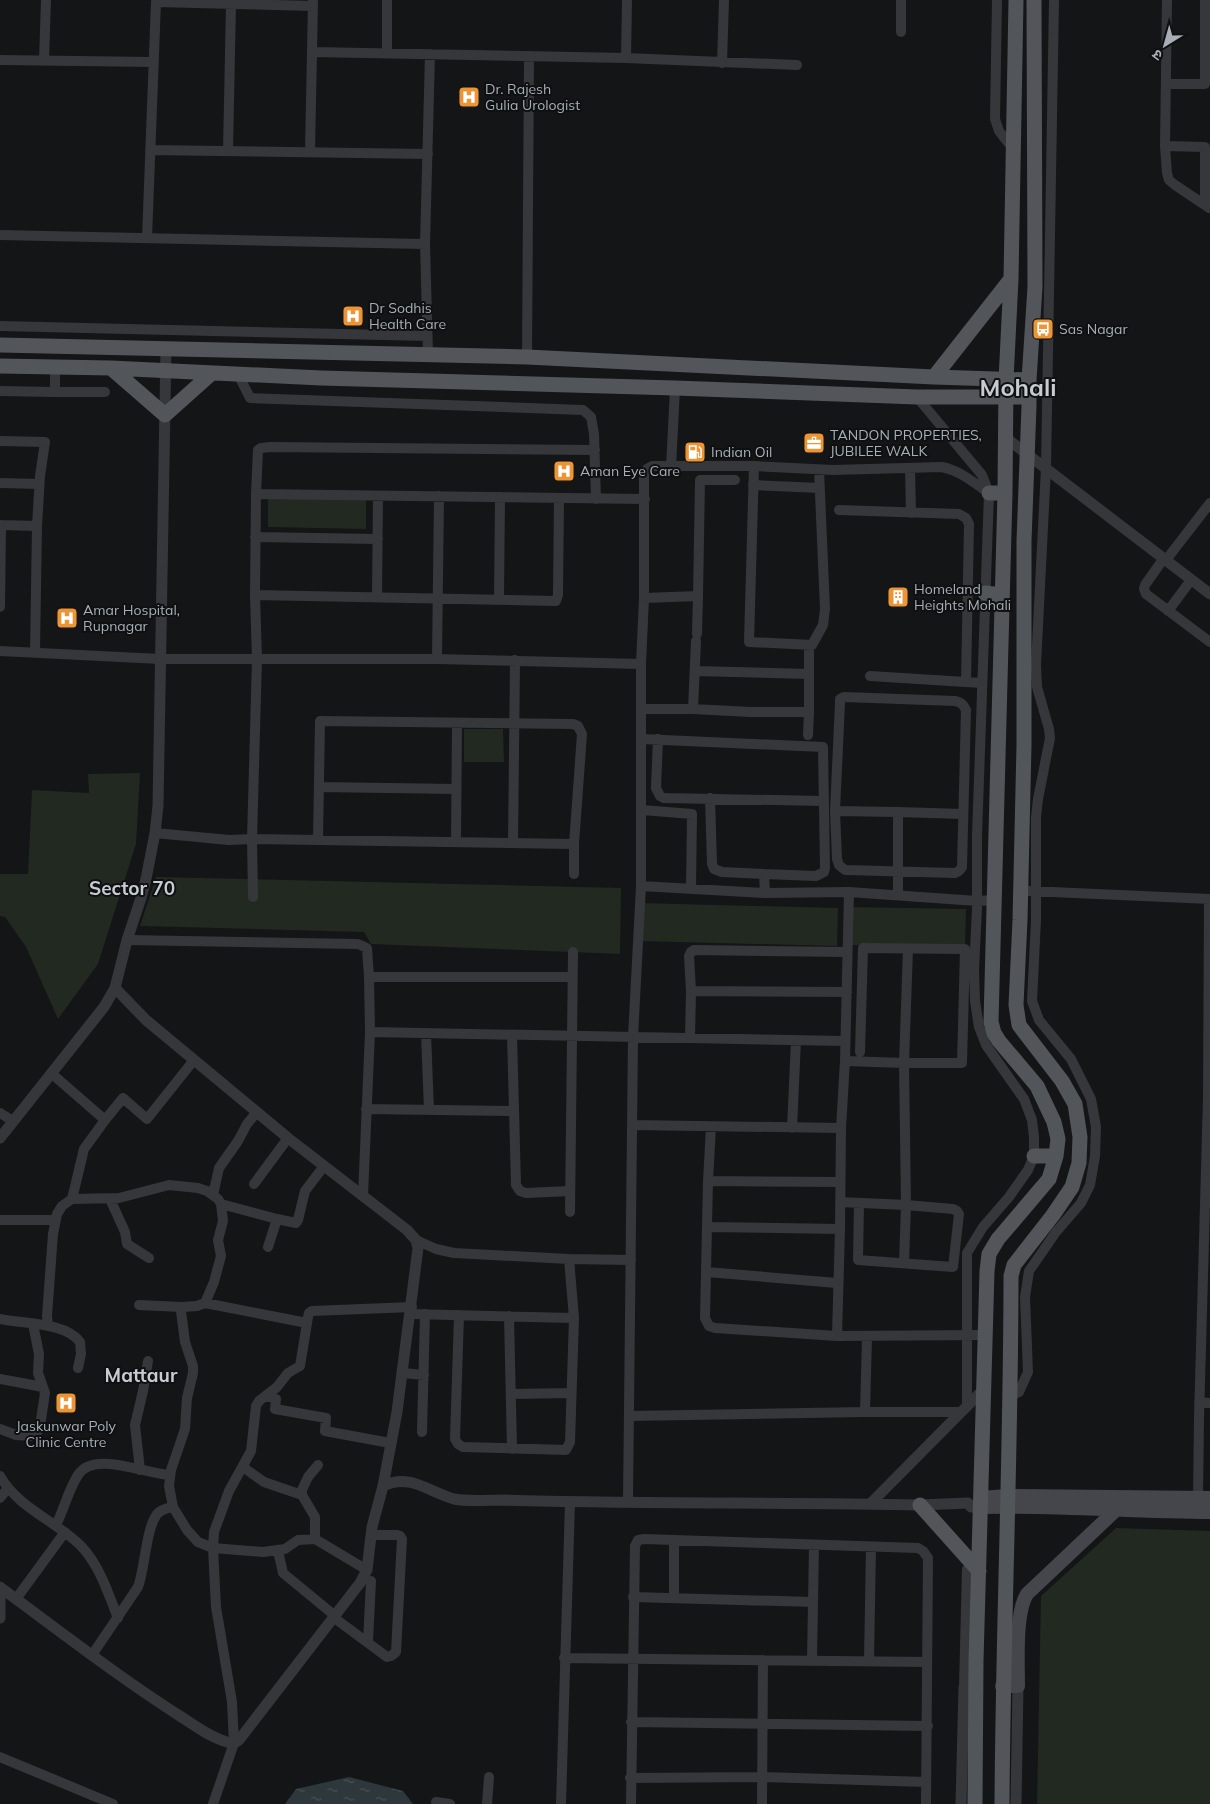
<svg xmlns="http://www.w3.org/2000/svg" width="1210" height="1804" font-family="Mulish,'Noto Sans Devanagari',sans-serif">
<defs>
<pattern id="water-ripples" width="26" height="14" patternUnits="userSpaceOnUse" patternTransform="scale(1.25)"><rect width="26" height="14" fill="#2d373c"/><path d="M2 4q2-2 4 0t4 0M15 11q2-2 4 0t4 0" fill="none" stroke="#495156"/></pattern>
</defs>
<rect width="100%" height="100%" fill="#141516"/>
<path fill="#212921" d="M268,498l98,2v29l-98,-2z
M464,729h39l1,33h-40z
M140,773l-4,71 -38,120 -40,55 -32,-72 -21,-30 -5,-1v-42h28l4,-84 57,3 -1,-19z
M156,877l465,11 -1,66 -249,-10 -7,-12 -224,-6z
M640,903l198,5 -1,38 -198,-5z
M850,907l116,2 -1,39 -115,-3z
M1116,1528l94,3v273h-173l4,-208z"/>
<path fill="url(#water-ripples)" d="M349,1777l54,14 10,13h-128l11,-15z"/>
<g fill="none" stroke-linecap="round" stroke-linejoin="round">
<path stroke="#36373b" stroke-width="10" d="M997,0l-2,119 4,12 14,18
M1167,0l-2,146 2,27 2,7 6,5 30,20
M901,32v-32
M312,52l314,6 171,7
M387,53v-53
M626,58l1,-58
M0,60l153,2
M44,61l2,-61
M722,63l2,-63
M1166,84h39v-84
M1165,146l40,1v58l4,3
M150,150l278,4
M228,151l3,-147
M310,152l3,-151
M0,235l425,9
M147,238l9,-236 157,4
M0,326l427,10
M428,354l-3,-110 5,-190
M527,357l2,-301
M238,374l12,24 333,12 8,7 3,17 2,65
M0,391l55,1v-24
M55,392h50
M917,397l65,78 7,18 -12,343v72l-3,62 1,31 4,26 7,18 38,54 8,21 2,17v19l-6,14 -19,27 -26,30 -16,26v154
M0,441l45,1 -5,34 -3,50 -2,126
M754,466l-5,176 63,3 11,-20 2,-16 -6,-139
M671,467l4,-79
M910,468l1,45
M0,483l39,1
M753,485l67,3
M256,494l389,5
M839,510l120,4 7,4 3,6 -3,158
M0,525l37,1
M255,537l123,2
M1164,558l-19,27 -1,4 2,5 64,48
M1166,560l44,-57
M255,595l301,6 2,-6 1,-97
M377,597l1,-101
M644,598l54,-2 2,-116h35
M499,599l1,-102
M0,607l1,-82
M1168,611l23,-31
M697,634l1,-38
M0,651l160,8h277l204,5
M809,651v23
M437,659l2,-163
M870,676l112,7
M844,697l111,4c6,1 8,3 11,9l-4,157 -3,4 -4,2 -110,-3 -6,-5 -2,-6 -2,-48 5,-108v-4z
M642,709h51l3,-68
M693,709l57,3h59v-38l-114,-3
M808,735l1,-23
M641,739l182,8 2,121 -1,4 -8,4 -52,-2 1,19
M658,739l-2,49 4,8 4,2 159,3
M319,787l137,2
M710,798l2,66 2,5 8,3 42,2
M642,810l50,4 -1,75
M835,811l63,1
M155,833l74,7 23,-1 322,5
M318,840l2,-119 253,3 5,2 4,8 -8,110v30
M456,842l1,-119
M513,843l2,-183
M641,886l124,7 84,-1 128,9 18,-1
M1029,891l181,8
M898,895v-83l65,2
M253,897l-1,-58 5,-180 -2,-64 1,-101 2,-44 3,-2 10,-1 324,3
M127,940l231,4 9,4 2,29 1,55 -7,164
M369,977h203
M691,991l156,1
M370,1032l475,9
M426,1034l3,76
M512,1035l4,150 4,6 6,2 44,-2
M690,1037l1,-46 -2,-35 2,-4 3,-2 153,2
M860,1052l3,-104 102,1 -3,114h-58l4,-114
M845,1061l59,2 2,142 47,4 4,2 2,3 -6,53 -95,-7 1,-57
M51,1073l54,47 18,-22 24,21 47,-59
M366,1109l148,2
M0,1113l13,8
M632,1125l209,3
M711,1127l-3,54 -3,137 4,8 6,2 122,8 147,-1
M792,1128l4,-88
M708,1181l132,1
M254,1184l34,-46
M213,1195l6,-27 19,-27 9,-17 10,-12
M72,1199l12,-50 21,-29
M110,1199l15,33 2,12 22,14
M840,1202l66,3 -2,58
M221,1204l56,15
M570,1212l3,-260
M0,1220h56
M707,1227l133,2
M416,1240l20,9 18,4 115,6 62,1
M268,1247l9,-28 19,4 2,-3 7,-29 19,-25
M707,1272l130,11
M205,1303l102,20
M139,1305l43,2
M411,1314l163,4
M459,1315l-4,124 3,5 5,3 103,3 4,-8 4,-124 -5,-59
M509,1316l3,133
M0,1319c23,5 65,3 80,23l1,12 -3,14
M48,1326l-1,-10 6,-82 4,-20 5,-8 10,-7 47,-1 50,-13 29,3 9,3 11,8 3,5 2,17 -5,19 3,16 -7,26 -9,21 -8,3 -15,1 -1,4 4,31 8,24v7l-6,25 -2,31 -14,41 -2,16 4,21 14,23 11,12 15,6 50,4 22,-3 13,-9 17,-1 52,31
M837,1336l3,-107 1,-101 4,-67 4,-169
M867,1337l-2,75h96
M403,1373l21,2
M0,1379l43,8
M511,1394l60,-1
M266,1396l10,3 -1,10 51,9 -1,13 65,12
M1011,1396l8,-4 9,-20 -3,-75 4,-26 27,-39 25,-29 9,-18 5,-29 1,-29 -5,-28 -20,-40 -32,-39 -7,-19 4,-81v-103l2,-18 12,-61 -1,-9 -12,-42 -1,-22 10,-197 8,-468
M1199,1402l11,1
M629,1416l236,-4
M0,1429l16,6 16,1 6,-5 2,-5 5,-33 -7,-20 1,-19 -6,-30
M422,1432l3,-118
M243,1467l21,15 38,13
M140,1470l-5,-45 8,-34 5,-30
M0,1476c18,32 56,45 81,70 19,20 27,47 37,72
M0,1498l8,-10
M1198,1498l1,-80 9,-320 1,-199
M628,1501l5,-464 8,-151v-222l3,-66v-124l3,-5 5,-3h102l79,4 109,-3c19,4 32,16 47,26
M56,1525c8,-16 12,-34 22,-50 15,-25 68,-1 91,0
M315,1539v-22l-13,-22v-5l6,-13 10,-12
M674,1540v58
M278,1551l5,22 51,42
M633,1597l180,5
M16,1599l49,-67
M333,1617l54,40 4,-1 5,-4 6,-113 -2,-3 -3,-1h-26
M368,1642l3,-61
M92,1655l46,-68c7,-18 8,-61 20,-74 4,-4 9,-5 15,-6
M564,1658l363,4
M812,1660l2,-115
M869,1661l2,-114
M964,1687l3,-118
M631,1722l297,4
M0,1757l113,47
M630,1778l133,-1 163,5
M436,1802l14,2
M213,1804l21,-61 -2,-41 -16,-95 -3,-59 1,-16 15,-41 22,-40 5,-45 3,-5 18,-14 11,-14 12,-7 8,-49 1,-4 3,-2 100,-4
M487,1804l2,-27
M561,1804l9,-302
M631,1804l4,-258 3,-6 6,-1 274,9 5,3 5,7 -2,246
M762,1804l1,-144"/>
<path stroke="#36373b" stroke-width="11" d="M1006,438l204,156
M0,1138l104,-131 11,-19
M383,1486c28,-13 45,6 71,13 14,3 35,1 49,1 139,4 278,2 417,5l48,-2 3,4h10
M870,1504l114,-115
M0,1587v31
M1,1588c60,44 119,90 182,130 12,8 36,25 51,25l5,-3 121,-157 7,-13 5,-43 11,-41 14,-74 21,-164 -2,-8 -9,-10 -119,-92 -142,-118 -31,-32 12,-48 14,-42 5,-19 9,-46 3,-27 8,-458
M961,1804l3,-117
M1016,1804l2,-118"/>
<path stroke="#44464b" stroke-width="14" d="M981,1498l26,-2 203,2
M981,1507c77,-2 153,5 229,5
M1002,1686h16c0,-22 -3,-73 9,-92l89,-84"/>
<path stroke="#52555a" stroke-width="15" d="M0,345l527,12 407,20 95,3
M0,366l111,2 210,10 354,10 242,9h112
M111,368l54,47 47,-42
M934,377l77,-98
M989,493h16
M985,593l17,2
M1034,1156h22
M920,1505l59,66
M975,1804l1,-143 11,-390 2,-17 9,-15 51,-60 7,-23 2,-17 -4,-17 -17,-36 -38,-45 -5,-8 -3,-11 14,-529 1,-113 5,-101 5,-279
M1002,1804c1,-176 9,-352 9,-528l3,-11 39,-50 19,-28 7,-24 1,-26 -5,-33 -13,-23 -43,-56 -3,-20 4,-85 4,-175v-204l5,-135v-26l6,-93 -1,-287"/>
</g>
<defs>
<g id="hospital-square" transform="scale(1.125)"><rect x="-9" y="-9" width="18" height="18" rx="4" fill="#ec9537" stroke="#0f1011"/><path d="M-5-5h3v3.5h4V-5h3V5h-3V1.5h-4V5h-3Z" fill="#fff"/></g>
<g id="bus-square" transform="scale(1.125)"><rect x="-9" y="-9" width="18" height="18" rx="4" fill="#ec9537" stroke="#0f1011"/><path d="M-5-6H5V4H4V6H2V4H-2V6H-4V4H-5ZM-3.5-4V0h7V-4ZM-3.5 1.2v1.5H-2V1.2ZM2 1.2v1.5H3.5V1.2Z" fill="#fff"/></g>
<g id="office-square" transform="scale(1.125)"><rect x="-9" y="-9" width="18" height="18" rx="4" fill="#ec9537" stroke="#0f1011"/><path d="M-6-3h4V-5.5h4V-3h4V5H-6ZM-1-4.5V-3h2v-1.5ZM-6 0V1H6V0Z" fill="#fff"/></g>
<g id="fuel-square" transform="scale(1.125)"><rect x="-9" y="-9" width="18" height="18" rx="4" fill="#ec9537" stroke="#0f1011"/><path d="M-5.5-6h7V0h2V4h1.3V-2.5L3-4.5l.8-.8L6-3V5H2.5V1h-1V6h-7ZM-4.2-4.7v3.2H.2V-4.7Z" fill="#fff"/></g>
<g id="building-square" transform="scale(1.125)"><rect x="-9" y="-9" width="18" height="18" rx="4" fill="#ec9537" stroke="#0f1011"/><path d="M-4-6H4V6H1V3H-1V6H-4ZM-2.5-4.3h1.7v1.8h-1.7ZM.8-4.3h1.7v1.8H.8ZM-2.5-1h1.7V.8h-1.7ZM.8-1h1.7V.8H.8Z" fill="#fff"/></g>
</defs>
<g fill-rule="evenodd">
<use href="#hospital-square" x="469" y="97"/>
<use href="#hospital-square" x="353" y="316"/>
<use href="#bus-square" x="1043" y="329"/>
<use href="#office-square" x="814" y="443"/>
<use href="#fuel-square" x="695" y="452"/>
<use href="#hospital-square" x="564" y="471"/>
<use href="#building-square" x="898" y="597"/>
<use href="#hospital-square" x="67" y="618"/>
<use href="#hospital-square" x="66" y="1403"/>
</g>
<g text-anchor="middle" stroke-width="4" stroke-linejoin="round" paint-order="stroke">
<g font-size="14" fill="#a7aeb6" stroke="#0f1011" text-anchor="start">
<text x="485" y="94">Dr. Rajesh<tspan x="485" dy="16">Gulia Urologist</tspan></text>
<text x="369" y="313">Dr Sodhis<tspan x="369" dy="16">Health Care</tspan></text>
<text x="1059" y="334">Sas Nagar</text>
<text x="830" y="440">TANDON PROPERTIES,<tspan x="830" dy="16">JUBILEE WALK</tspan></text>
<text x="711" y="457">Indian Oil</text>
<text x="580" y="476">Aman Eye Care</text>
<text x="914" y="594">Homeland<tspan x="914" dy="16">Heights Mohali</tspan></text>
<text x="83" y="615">Amar Hospital,<tspan x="83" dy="16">Rupnagar</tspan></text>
<text x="66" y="1431" text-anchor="middle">Jaskunwar Poly<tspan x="66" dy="16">Clinic Centre</tspan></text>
</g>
<g font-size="19" font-weight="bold" fill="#c7ccd2" stroke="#0f1011">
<text x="132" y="895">Sector 70</text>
<text x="141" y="1382">Mattaur</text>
</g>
<g font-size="24" font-weight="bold" fill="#c7ccd2" stroke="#0f1011">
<text x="1018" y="396">Mohali</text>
</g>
</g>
<g transform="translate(1165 45) rotate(217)" stroke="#0f1011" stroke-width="4" paint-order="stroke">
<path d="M0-4L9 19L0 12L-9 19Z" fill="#a7aeb6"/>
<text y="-8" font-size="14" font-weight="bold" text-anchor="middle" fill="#a7aeb6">उ</text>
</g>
</svg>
